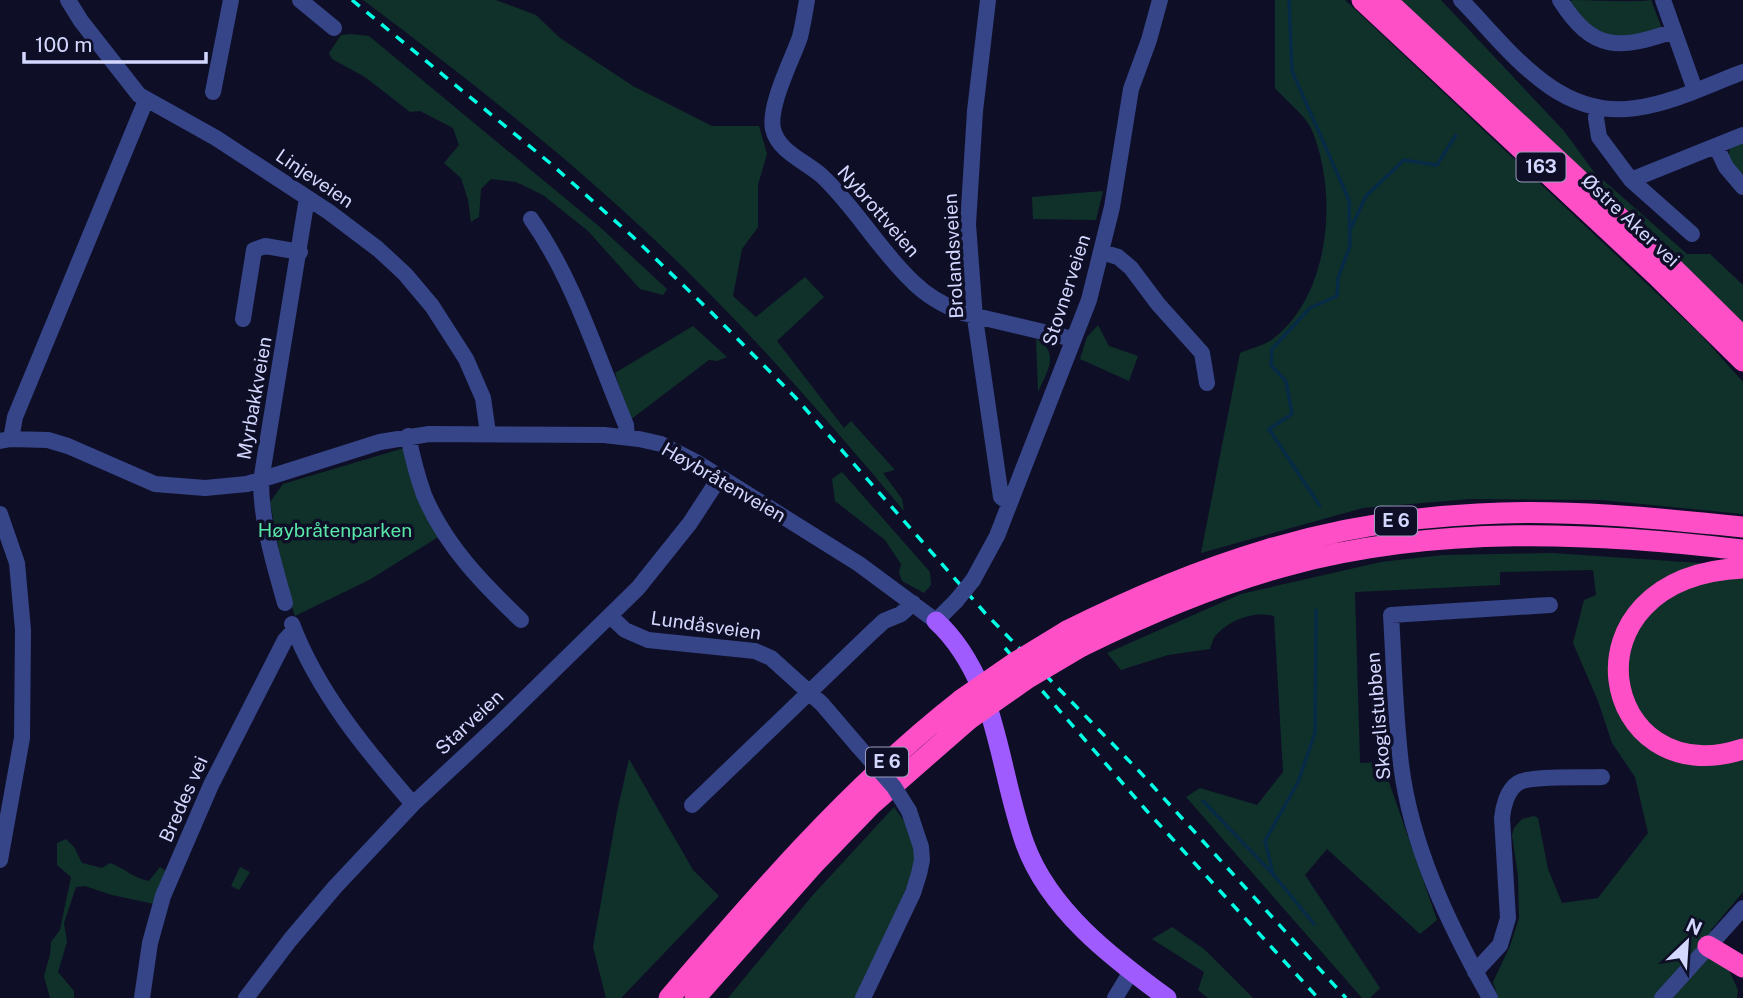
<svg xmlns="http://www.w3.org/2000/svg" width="1743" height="998" font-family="'Public Sans',sans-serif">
<rect width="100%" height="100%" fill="#0e0f27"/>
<path fill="#103129" d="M363,0h133l40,15 24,23 73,48 79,40h47l8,28 -9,31v42l-16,22 -9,47 23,21 49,-40 19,20 -47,44 67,87 7,-7 44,49 -12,3 19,26 2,12c-89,-106 -182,-212 -286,-305 -81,-73 -167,-140 -255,-206z
M1275,0h70l355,334 43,48v132l-142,-14 -131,-1 -107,9 -162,45 39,-200c9,-4 21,-7 30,-12 61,-43 69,-149 41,-213 -7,-14 -26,-28 -36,-40z
M1398,0h43l123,131 30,41 93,82h23l33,31v39z
M1573,0c26,0 53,3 78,0l12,31 -22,8 -41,-3 -35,-33z
M351,34l18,2 232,192 66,61 -4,6 -23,-6 -52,-58 -45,-36 -27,-13 -25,-3 -10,10 -2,28 -8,5 -3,-22 -7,-22 -17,-15 15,-18 -6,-17 -33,-17 -10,1 -45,-35 -33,-18 -3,-6 12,-18z
M1743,143v39l-15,-23 2,-12z
M1103,191l-7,29 -63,-1 -1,-22z
M1098,325l11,21 29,10 -9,25 -49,-22 7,-22z
M693,326l34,31 -10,4 -8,-1 -79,60 -15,-47z
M1036,339c25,14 11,32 2,53z
M404,448l36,88 -71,44 -74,36 -8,-23 -17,-91 13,-18z
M842,472l88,100 1,13 -7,8 -22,-12 -3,-9 2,-8 -16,-24 -50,-39 -3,-22z
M1552,553l163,11 28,4v324l-32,38 27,60 -1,8h-239l-5,-16 17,-36 9,-28 -1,-42 -6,-41 2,-7 8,-9 12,-3 4,2 10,51 14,34 36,-5 50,-65 -13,-56 -23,-34 -14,-42 -25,-58 11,-43 12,-5 -3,-25 -93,2v13l-145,7 5,171 22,-1 55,158 -17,14 -93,-85 -22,26 75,113 -10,10h-8l-176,-201 14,-9 57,17 26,-33 -9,-156c-19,-5 -43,3 -57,18 -4,3 -5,10 -7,15l-42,6 -47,15 -14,-17 134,-59 140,-32 62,-7z
M629,759l64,111 26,26 -98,102h-15l-13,-51 24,-135z
M894,807l21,29 3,26 -61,136h-129l84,-102z
M66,839l8,8 8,16 20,5 8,-5c15,5 24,16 39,18l11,-14 9,6 -15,31 -42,-9 -27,-9 -9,1 -12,36 3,19 -9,30 16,19v7h-24l-6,-22 6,-21 1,-13 9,-12 11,-53 -14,-12v-22z
M240,867l10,5 -11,18 -8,-4z
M1172,927l32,22 49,49h-45l-10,-8 6,-18 -52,-33z"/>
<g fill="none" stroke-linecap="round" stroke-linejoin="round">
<path stroke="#072b46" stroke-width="3.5" d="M1289,0l3,71 57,129 1,46 -12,32 -1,18 -27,12 -38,41 -1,16 15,16 6,33 -23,15 51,77
M1351,228l15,-32 38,-36 33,5 19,-30
M1203,801l69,72
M1314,924l-41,-50 -8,-33 33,-59 17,-49 1,-123"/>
<path stroke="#364488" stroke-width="16" d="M68,0l13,21 58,74 77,43 113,74 49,37 27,25 27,32 34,53 17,39 5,35
M300,0l34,28
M807,0c-2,12 -4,25 -7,37 -8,23 -32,69 -27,92 5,23 34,33 49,47 34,32 57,74 91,106 14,14 32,24 50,31l110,26
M988,0l-13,111 -7,113 7,94 26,179 9,6
M1461,0c49,50 96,120 175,108 37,-5 72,-23 107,-36
M1560,0c33,52 59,50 114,31
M1663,0l32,90
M213,92l18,-92
M1597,109l-1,9 3,19 32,43 61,54
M1716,146l10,21 17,20
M1631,180l112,-45
M531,219c43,61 66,137 95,206l1,12
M1102,252l16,5 13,11 27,36 44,49 5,30
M243,319l11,-69 11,-4 35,6
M408,436c4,19 9,40 16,59 21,50 58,88 97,125
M11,439l4,-22 131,-317
M0,441l11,-2 37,1 20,6 87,38 50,4 42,-4 133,-42 49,-8 175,1 35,4 22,5 35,18 163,102 77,57 20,-20
M0,514l17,49 6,67 -1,108 -22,122
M973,580l24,-44 92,-236 23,-93 19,-118 18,-49 11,-40
M285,603c-11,-39 -24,-81 -24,-122l46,-283
M610,616l15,14 23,10 107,11 16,7 51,46 36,42
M292,624c26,68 73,125 121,180
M692,805l179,-172 13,-12 17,-7 12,-11
M1475,972l25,-27 8,-27 -6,-100c1,-11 5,-28 16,-35 11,-8 67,-5 84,-6
M142,998l8,-55 13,-47 48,-111 74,-145 9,-10
M246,998l44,-58 45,-53 78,-83 88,-82 137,-134 52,-65 30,-46
M863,998l50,-105 6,-19 3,-14 -1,-13 -12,-36
M1115,998l17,-28
M1490,998c-40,-71 -79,-151 -89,-234 -6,-49 -7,-100 -10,-149l159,-10
M1662,998l81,-90"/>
<path stroke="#a05bff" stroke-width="19" d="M936,621c21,19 35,43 46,69 19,49 25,104 43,154 24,66 87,114 142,154"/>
<path stroke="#ff4fc7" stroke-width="21" d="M1362,0l294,275 87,86
M1386,0l282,263 75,74
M1743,568c-188,9 -143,228 0,181
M1067,631c133,-67 261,-110 411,-117 88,-5 177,4 265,13
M1082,646c67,-33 135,-62 207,-81 147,-40 304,-33 454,-15
M1708,946l35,21
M669,998c91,-106 182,-212 292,-298
M695,998l118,-133 59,-61 96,-84"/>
<path stroke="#00ffe4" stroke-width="3.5" stroke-dasharray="10 9" stroke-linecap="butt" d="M352,0l198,163 82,73 79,76 84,85 190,216 154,158 207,227
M1005,648l141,162 172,188"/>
<path stroke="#364488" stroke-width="16" d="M956,601l17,-21
M858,746l36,41 15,24"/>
<path stroke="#ff4fc7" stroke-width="21" d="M961,700l55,-38 51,-31
M968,720l60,-42 54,-32"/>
</g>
<g text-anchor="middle" stroke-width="7" stroke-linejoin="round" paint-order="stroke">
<g fill="#0e0f27" stroke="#999cbe" stroke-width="2">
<rect x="1516.5" y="152.5" width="49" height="29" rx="5"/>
<rect x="1375" y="506.5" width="42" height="29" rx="5"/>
<rect x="866" y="747.5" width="42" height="29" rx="5"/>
</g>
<g font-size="18" font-weight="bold" fill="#d4d8ff">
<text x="1541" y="173">163</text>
<text x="1396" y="527">E 6</text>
<text x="887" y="768">E 6</text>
</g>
<g font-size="19" fill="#d4d8ff" stroke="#0e0f27">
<text transform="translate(315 178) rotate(34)" y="7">Linjeveien</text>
<text transform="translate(879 211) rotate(49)" y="7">Nybrottveien</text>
<text transform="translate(1631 220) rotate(43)" y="7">Østre Aker vei</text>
<text transform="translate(953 256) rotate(-93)" y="7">Brolandsveien</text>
<text transform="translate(1066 290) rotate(-72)" y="7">Stovnerveien</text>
<text transform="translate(254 398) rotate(-80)" y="7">Myrbakkveien</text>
<text transform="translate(724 482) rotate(30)" y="7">Høybråtenveien</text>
<text transform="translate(706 625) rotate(8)" y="7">Lundåsveien</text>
<text transform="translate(1378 716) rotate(-95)" y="7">Skoglistubben</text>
<text transform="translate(469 722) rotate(-43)" y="7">Starveien</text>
<text transform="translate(183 799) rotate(-66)" y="7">Bredes vei</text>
</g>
<g font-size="19" fill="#59e6a6" stroke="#0e0f27">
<text x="335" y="537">Høybråtenparken</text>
</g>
</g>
<g transform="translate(1687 942) rotate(25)" stroke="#0e0f27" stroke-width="5" paint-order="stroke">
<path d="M0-5L12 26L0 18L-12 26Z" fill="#d4d8ff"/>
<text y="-10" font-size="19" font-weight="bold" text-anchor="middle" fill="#d4d8ff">N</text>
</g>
<path d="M24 52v10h182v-10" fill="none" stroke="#d4d8ff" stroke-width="3.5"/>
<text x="35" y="52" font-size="21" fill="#d4d8ff" stroke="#0e0f27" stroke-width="5" paint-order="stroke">100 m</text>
</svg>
